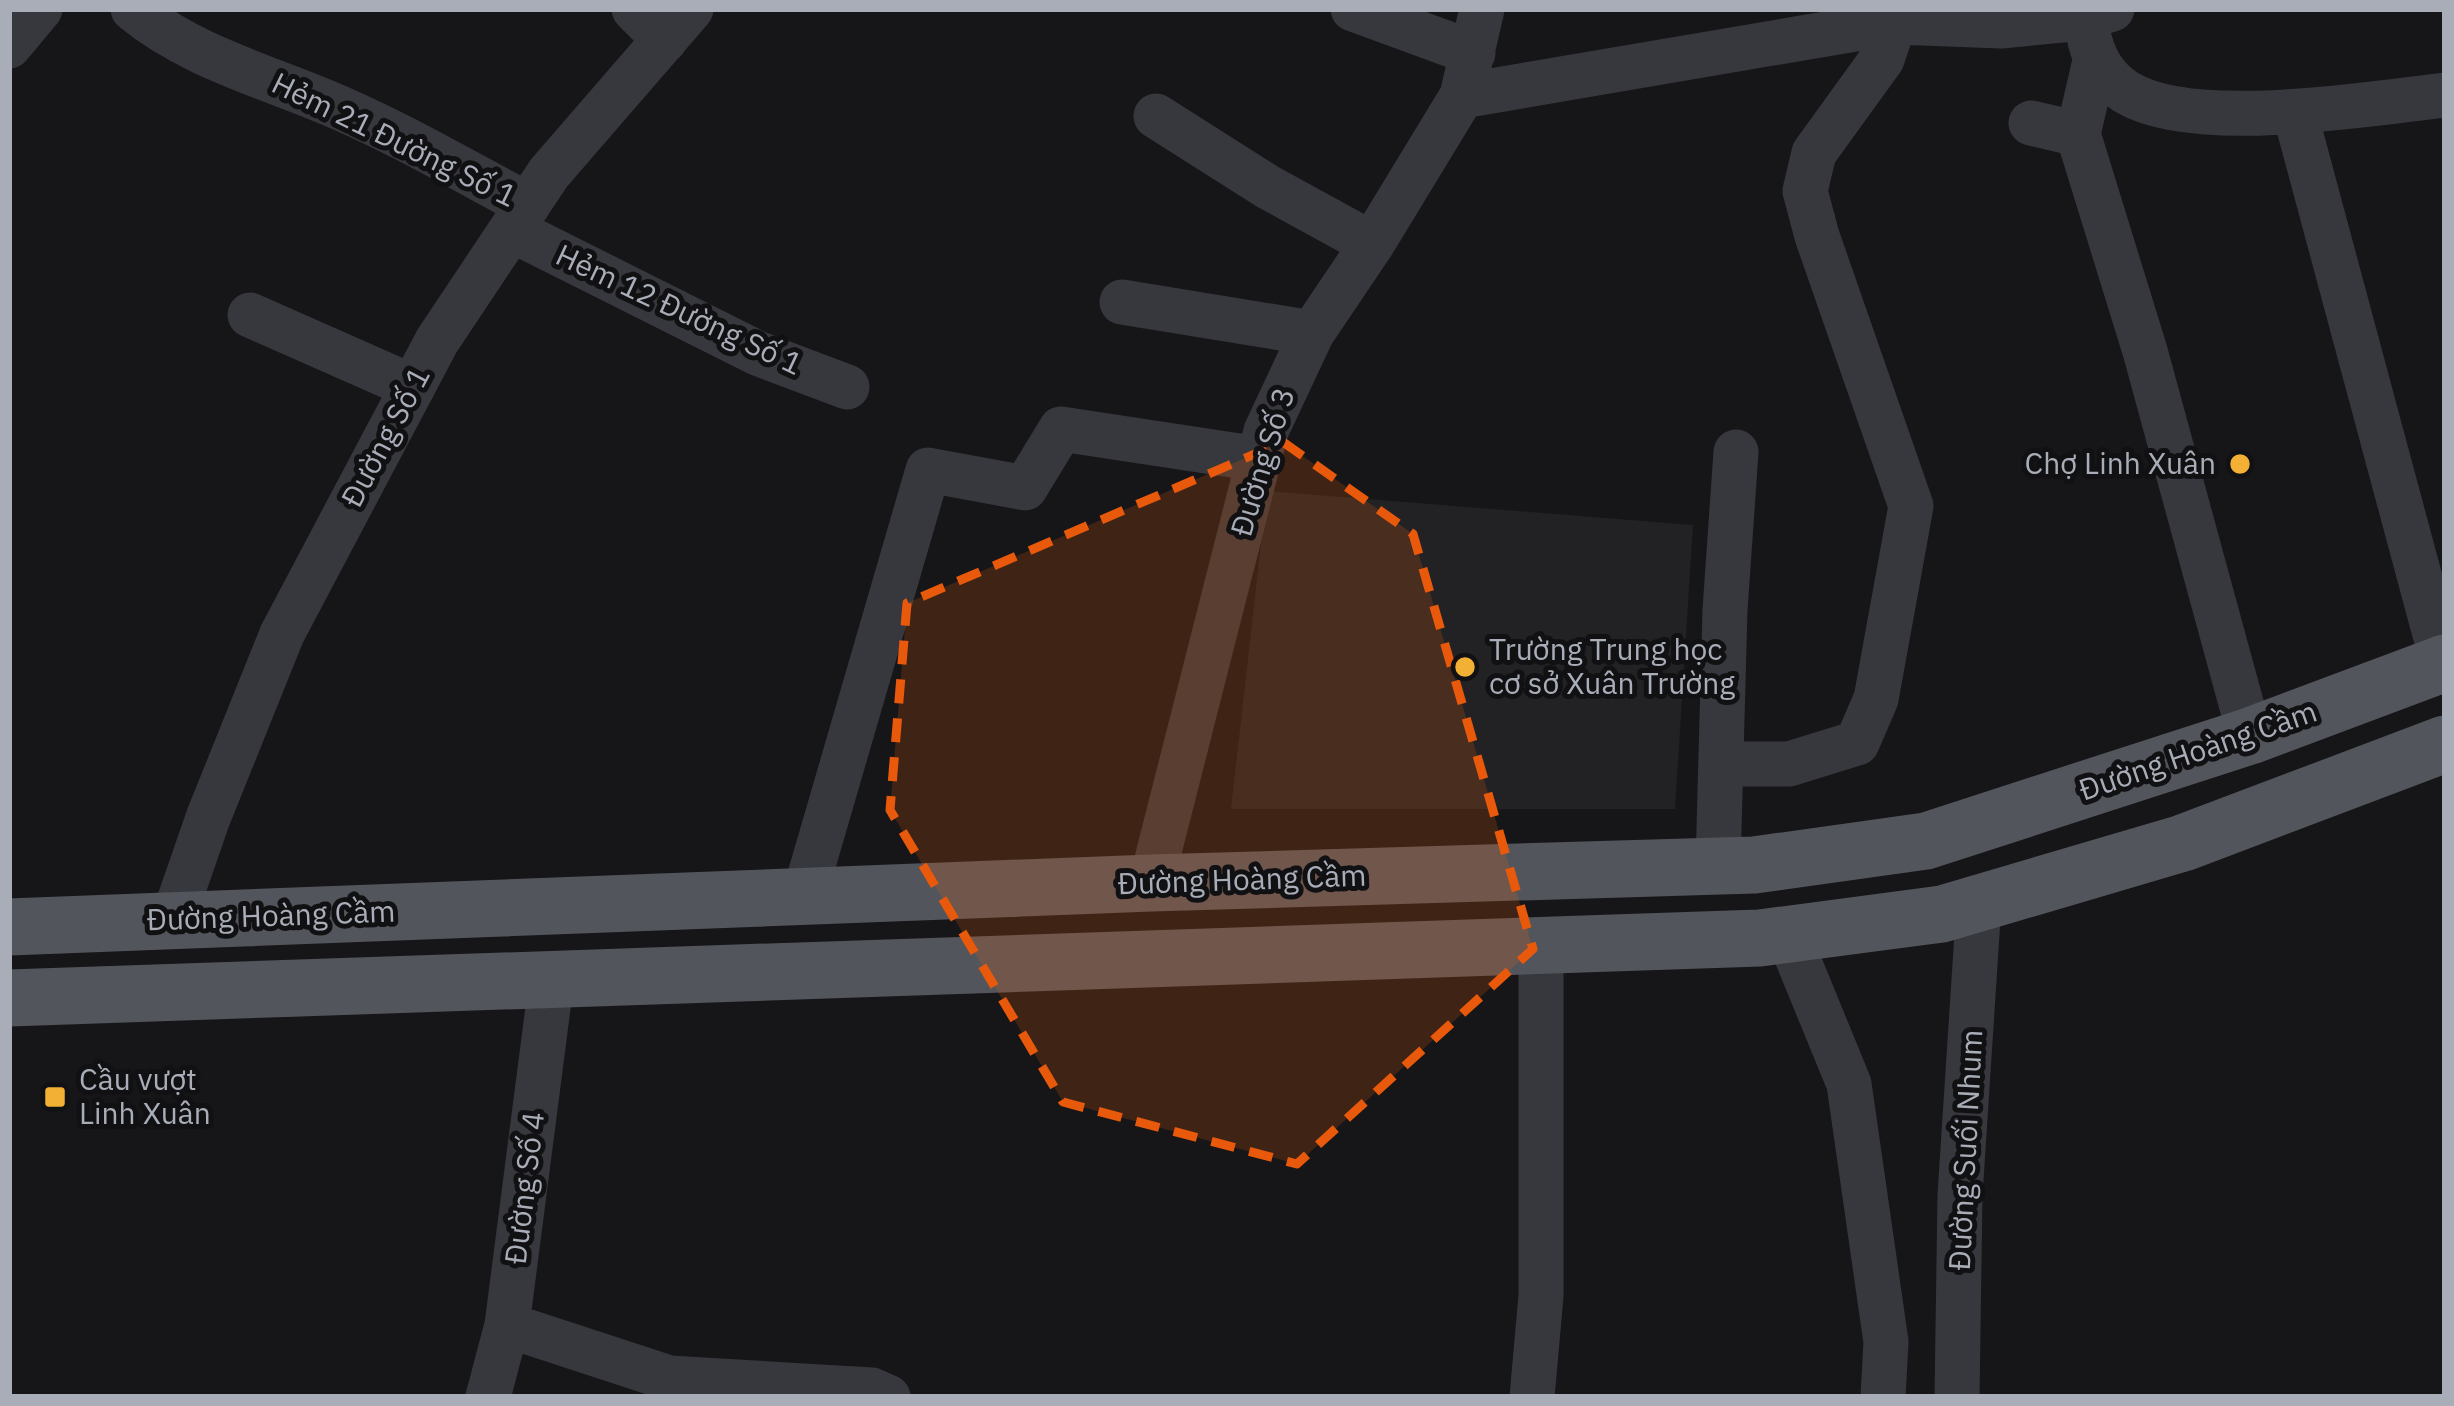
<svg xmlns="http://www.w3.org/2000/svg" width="2454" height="1406" font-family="'IBM Plex Sans',sans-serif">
<rect width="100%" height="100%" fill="#161618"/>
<path fill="#222225" d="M1267,491l426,34 -18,284h-444z"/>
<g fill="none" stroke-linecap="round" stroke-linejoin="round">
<path stroke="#37383d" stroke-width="45" d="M133,9c59,49 137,68 207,99 64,28 126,64 188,97
M634,9l31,31
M1353,9l120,44
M2090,41c5,20 17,39 36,51 67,41 241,12 319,3
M9,46l31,-37
M2095,61l-17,73 67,217 105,385
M1462,96l434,-74 105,4 83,-8 28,-9
M2295,113l148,551
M1156,116l112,71 104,57
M2031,123l47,11
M512,230l245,123 90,34
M1122,302l190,31
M250,315l163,72
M1721,764h68l68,-21 19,-44 35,-193 -94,-270 -12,-45 9,-38 68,-94 17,-50
M1718,865l7,-255 11,-158
M1151,883l115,-452 46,-98 60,-89 90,-148 20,-87
M804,896l124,-426 97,18 36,-59 198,30
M173,919l35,-101 74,-184 155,-293 112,-168 142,-164
M1788,935l61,149 37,258 -3,55
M507,1325l162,53 203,12 16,7
M488,1397l19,-72 45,-348
M1532,1397l9,-101v-352
M1957,1397l3,-202 19,-292"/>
<path stroke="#53555c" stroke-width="57" d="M9,927l1142,-44 603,-18 172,-24 324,-105 195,-73
M9,998l1751,-60 182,-24 241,-71 262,-99"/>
</g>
<path fill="#e8590c" fill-opacity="0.2" stroke="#e8590c" stroke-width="9" stroke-dasharray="24 15" stroke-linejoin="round" d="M1283,442l130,92 120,415 -236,215 -234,-62 -173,-292 17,-207z"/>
<g fill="#f2b134" stroke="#111113" stroke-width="4.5">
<circle cx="2240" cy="464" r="12"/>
<circle cx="1465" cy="667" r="12"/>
<rect x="43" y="1085" width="24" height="24" rx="6"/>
</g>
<g text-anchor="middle" stroke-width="10" stroke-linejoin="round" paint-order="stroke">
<g font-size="30" fill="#a8adb8" stroke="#111113">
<text transform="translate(394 140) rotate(26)" y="10">Hẻm 21 Đường Số 1</text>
<text transform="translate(679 310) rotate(25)" y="10">Hẻm 12 Đường Số 1</text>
<text transform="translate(386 437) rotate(-62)" y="10">Đường Số 1</text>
<text transform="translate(1263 462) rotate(-73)" y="10">Đường Số 3</text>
<text transform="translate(2198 751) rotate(-19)" y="10">Đường Hoàng Cầm</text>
<text transform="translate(1242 880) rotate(-2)" y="10">Đường Hoàng Cầm</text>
<text transform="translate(271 916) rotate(-2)" y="10">Đường Hoàng Cầm</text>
<text transform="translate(1966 1150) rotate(-87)" y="10">Đường Suối Nhum</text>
<text transform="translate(525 1188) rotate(-83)" y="10">Đường Số 4</text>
</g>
<g font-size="30" fill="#a8adb8" stroke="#111113" text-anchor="start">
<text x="2216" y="474" text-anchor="end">Chợ Linh Xuân</text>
<text x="1489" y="660">Trường Trung học<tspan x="1489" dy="34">cơ sở Xuân Trường</tspan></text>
<text x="79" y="1090">Cầu vượt<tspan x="79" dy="34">Linh Xuân</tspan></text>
</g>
</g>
<rect width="2454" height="1406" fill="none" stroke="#a8adb8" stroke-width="24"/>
</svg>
